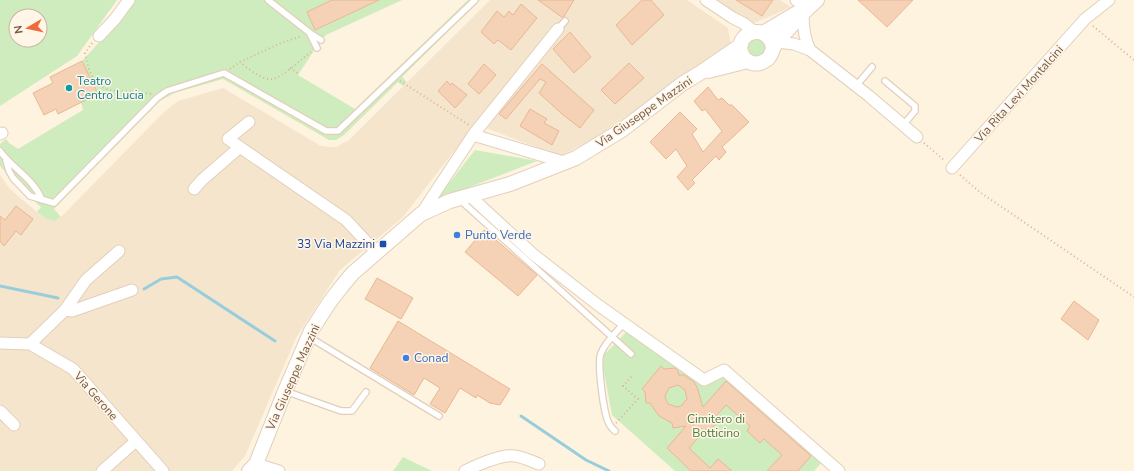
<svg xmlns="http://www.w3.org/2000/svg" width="1134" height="471" font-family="'Nunito Sans',sans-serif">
<rect width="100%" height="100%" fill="#fef3df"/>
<path fill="#f6e5cd" d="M490,0h197l41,28 3,17 -139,95 -32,16 -85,-32 -72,93 -63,53 -44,68 -51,118 -13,15h-232v-296l10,14 27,23 10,7 11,1 106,-108 14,-11 45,-13 98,58 10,1h5l13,-7z
M717,0h63l11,7 -39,17z"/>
<path fill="#ceecbd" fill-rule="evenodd" d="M0,0h117l-40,56 -77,50zM16,16h24v24h-24z
M133,0h199l-25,12 8,18 64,-30h23l-76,35 -5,5 -23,35 57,34 113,-109h12l-78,77 5,5 -4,4 -5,-4 -54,53 -8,5h-7l-106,-61 -49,14 -14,8 -106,108 7,8 -6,4 -8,-2 -10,-7 4,-5 -21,-18 -20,-23v-22l6,-5 3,4 9,6 65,-39 -2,-8 17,-8 -16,-33 22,-24z
M748 48a9 9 0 1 1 18 0a9 9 0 1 1-18 0Z
M475,150l62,11 -101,39z
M626,332l76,52 23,-11 97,89 -8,9h-139l-63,-56 -9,-48 1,-12z
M403,457l29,14h-39z"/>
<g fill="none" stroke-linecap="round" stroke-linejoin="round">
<path stroke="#98cedb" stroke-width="3" d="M0,286l58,12
M144,289l17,-10 16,-2 98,64
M521,416l65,44 23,11"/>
</g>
<path fill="#f5d1b5" stroke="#e9b794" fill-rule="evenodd" d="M332,0h47l-64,30 -8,-18z
M538,0h36l-11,18z
M642,0h9l13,15 -32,30 -16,-20z
M736,0h37l-11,16z
M858,0h55l-26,27z
M521,4l16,14 -26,32 -13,-10 -4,4 -13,-12 16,-21 7,6 5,-6 4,4z
M570,32l21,25 -17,16 -21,-24z
M82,61l16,33 -40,20 -2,-5 -12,6 -11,-22 20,-10 -3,-6z
M629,63l15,15 -29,26 -14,-14z
M484,64l12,11 -17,19 -11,-10z
M542,64l52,46 -14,18 -18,-14 -23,-21 7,-11 -6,-3 -34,40 -7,-5z
M447,81l3,4 2,-2 15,12 -12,13 -17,-17z
M708,87l10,13 4,-2 7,7h3l17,17 -27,25 4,5 -7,8 -3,-4 -24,24 3,3 -7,7 -11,-13 10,-11 -11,-17 -10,10 -16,-17 30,-30 17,17 -5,5 11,18 19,-21 -17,-22 -3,2 -8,-10z
M530,109l17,10 -3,4 15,8 -7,14 -32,-19z
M16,206l17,13 -12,16 -5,-4 -12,15 -4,-5v-25l5,4z
M484,230l53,45 -19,21 -53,-44z
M377,278l36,20 -12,21 -36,-20z
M1074,301l25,19 -11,20 -27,-21z
M398,321l112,68 -10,16 -10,-2 -13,-8 -1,3 -16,-10 -15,25 -15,-9 10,-16 -16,-10 -10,17 -44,-27z
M661,366l3,3 11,-1 3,3 1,4h5l10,7 3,5 6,20 23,-26 85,75 -13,15h-31l15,-16 -18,-16 -4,4 -13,-12 3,-5 -24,-21 -10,11 3,4 -10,11 -3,-2 -17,19 21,20 8,-9 14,12h-41l-24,-23 19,-22 -13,2 -1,-5 -13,-7 -9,-13h-4l-1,-11 -3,-3zM678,385l7,5 2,9 -6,7 -4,1 -9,-3 -2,-4 -1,-4 4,-8z"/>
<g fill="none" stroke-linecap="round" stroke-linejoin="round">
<g stroke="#e2cfbb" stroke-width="8">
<path id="service" d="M268,0l42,33 11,7
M558,29l7,-8
M310,34l7,14
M885,81l30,25v5l-12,14
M856,86l16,-19
M0,151c13,18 33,27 42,49
M6,160l3,11 4,7 17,18 24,7 103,-105 10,-7 57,-18 102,58h12l137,-131
M459,199l172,155
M309,337l130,79
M285,391l56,20h11l14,-19
M615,431c-5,-4 -8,-11 -9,-16 -3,-11 -9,-53 -5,-62 5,-12 15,-20 23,-30"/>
</g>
<g stroke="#e2cfbb" stroke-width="13">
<path id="minor" d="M706,0l27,18 10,5 12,9
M796,0l10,7
M99,36l16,-17 14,-19
M777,42l17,2 16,6c-6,-12 -7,-23 -7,-36
M810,50l59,46 48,41
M249,122l-21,17 118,81 31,33
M0,134l2,-1
M473,135l85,-106
M952,168l133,-149 24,-19
M194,189l8,-9 38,-33
M470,196l64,59 64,50 106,75 20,-10 115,101
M421,214l52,-79 94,28
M65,310l7,1 60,-21
M0,343l30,1 43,25 90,102
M30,344l35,-34 21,-30 33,-29
M0,411l14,14
M256,464l23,7
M102,471l34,-30
M465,471c12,-6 37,-17 50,-15 8,1 16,5 24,8"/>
</g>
<g stroke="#e2cfbb" stroke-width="16">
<path id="tertiary" d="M763,33l39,-23
M773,48c-4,-26 -38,-17 -32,4 3,11 16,15 25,8 6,-3 5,-10 9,-15 13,-16 27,-32 42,-45
M708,71l40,-10
M249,471l7,-7 29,-73 26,-60 18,-28 13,-17 11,-13 68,-59 29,-13 60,-17 66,-26 46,-28 60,-46 18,-11 41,-28"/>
</g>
<path stroke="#dab498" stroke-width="2" stroke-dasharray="1 3" stroke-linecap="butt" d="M1093,26l41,34
M92,43l-7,10c9,49 29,34 66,41
M240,62c7,6 23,19 33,17 8,-1 30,-21 38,-27
M290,68l9,6
M230,69l10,-7 41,-19 21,-7
M400,81l69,44
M924,143l21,18
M960,175l21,18 153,104
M616,423l22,-24 -15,-13 9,-10"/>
<use href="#service" stroke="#fff" stroke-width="5.5"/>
<use href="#minor" stroke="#fff" stroke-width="11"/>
<use href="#tertiary" stroke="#fff" stroke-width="14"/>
</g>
<circle fill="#0f9aa8" stroke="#fff6e7" stroke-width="1.5" cx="69" cy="88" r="4"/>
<g fill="#3f7fe0" stroke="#fff6e7" stroke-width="1.5">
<circle cx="457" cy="235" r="4"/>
<circle cx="406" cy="358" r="4"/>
</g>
<rect fill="#1a4fb4" stroke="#fff6e7" stroke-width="1.5" x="379" y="240" width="8" height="8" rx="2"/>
<g text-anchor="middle" stroke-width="3" stroke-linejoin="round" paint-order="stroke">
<g font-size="12" fill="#0d838f" stroke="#fff6e7" text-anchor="start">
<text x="77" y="85">Teatro<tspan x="77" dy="14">Centro Lucia</tspan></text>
</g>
<g font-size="12" fill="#765845" stroke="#fff6e7">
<text transform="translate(1019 94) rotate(-48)" y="4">Via Rita Levi Montalcini</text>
<text transform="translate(644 112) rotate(-35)" y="4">Via Giuseppe Mazzini</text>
<text transform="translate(293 377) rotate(-66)" y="4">Via Giuseppe Mazzini</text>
<text transform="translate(96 396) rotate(49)" y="4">Via Gerone</text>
</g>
<g font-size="12" fill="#366cbe" stroke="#fff6e7" text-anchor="start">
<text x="465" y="239">Punto Verde</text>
<text x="414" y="362">Conad</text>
</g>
<g font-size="12" fill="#164399" stroke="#fff6e7" text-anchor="end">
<text x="375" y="248">33 Via Mazzini</text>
</g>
<g font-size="12" fill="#4d7d3c" stroke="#fff6e7">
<text x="716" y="423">Cimitero di<tspan x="716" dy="14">Botticino</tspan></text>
</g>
</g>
<g transform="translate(28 28) rotate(261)"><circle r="19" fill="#fff6e7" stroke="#c8b7a6"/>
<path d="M0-3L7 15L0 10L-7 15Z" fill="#f16a3b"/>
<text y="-6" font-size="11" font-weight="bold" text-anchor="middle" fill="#765845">N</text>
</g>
</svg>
